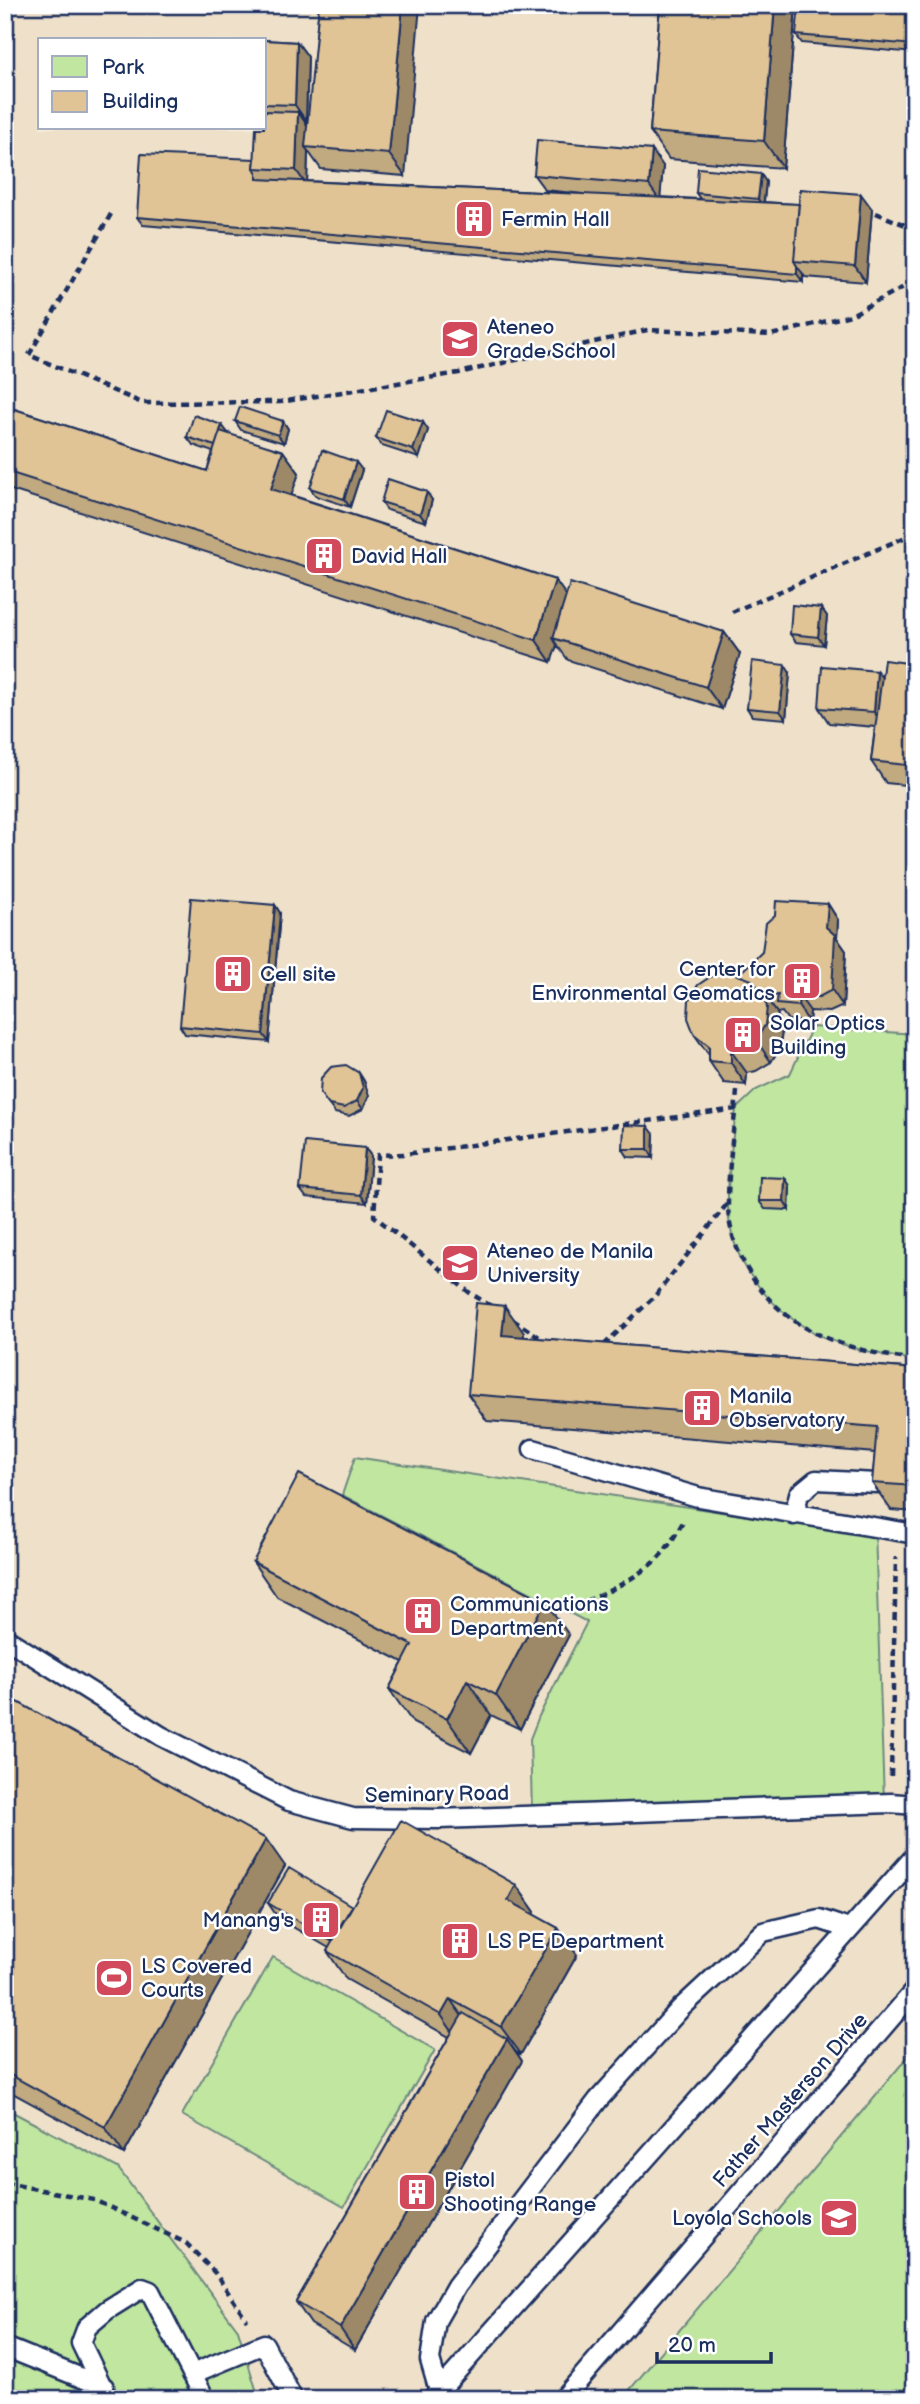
<svg xmlns="http://www.w3.org/2000/svg" width="920" height="2404" font-family="'Balsamiq Sans',sans-serif">
<rect width="100%" height="100%" fill="#f6eddf"/>
<filter id="ink" filterUnits="userSpaceOnUse"><feTurbulence type="fractalNoise" baseFrequency=".0143" numOctaves="2"/><feDisplacementMap in="SourceGraphic" scale="14" xChannelSelector="R" yChannelSelector="G"/><feConvolveMatrix kernelMatrix="1 2 1 2 8 2 1 2 1" color-interpolation-filters="sRGB"/></filter>
<g filter="url(#ink)">
<path fill="#efe1c9" fill-rule="evenodd" d="M5,5h910v2394h-910zM40,40h224v88h-224z"/>
<path fill="#c0e6a0" stroke="#6e8a7f" stroke-width="2" d="M812,1027l103,7v326c-66,-9 -121,-24 -162,-81 -15,-21 -25,-48 -25,-74 -1,-32 5,-65 8,-96l20,-19 34,-16z
M355,1457l393,59 127,13 9,272 -352,10 -2,-72 9,-23 48,-94 -245,-127z
M273,1957l162,93 -91,157 -162,-92z
M915,2048v351h-293z
M5,2108l113,60 120,162 21,69h-254z"/>
<g fill="none" stroke-linecap="round" stroke-linejoin="round">
<g stroke="#1b2f5e" stroke-width="23">
<path id="service" d="M533,1449l165,48 217,37
M794,1515l5,-21 17,-14 61,3
M5,1638l156,98 128,65 64,17 86,1 452,-16 24,2
M5,2347l99,40
M192,2374l72,-30 29,55
M439,2391l-9,-31 6,-39 20,-35 142,-186 83,-92 82,-76 56,-13 30,10
M108,2399l-27,-56 6,-16 20,-17 35,-22 8,3 55,108
M432,2399l483,-543
M563,2399l352,-409"/>
</g>
<path stroke="#1b2f5e" stroke-width="4.5" stroke-dasharray="7 5" stroke-linecap="butt" d="M876,213l39,16
M111,214l-82,141 113,48 138,-1 179,-29 188,-43 124,5 80,-20 64,-34
M732,612l183,-79
M737,1091c-3,37 -9,76 -9,113 0,17 5,36 12,51 33,73 101,95 175,105
M491,1306l-21,-13 -96,-77 4,-61 27,-1 331,-45
M513,1320l31,20
M604,1345l51,-49 72,-92
M563,1607c27,-3 76,-30 95,-49 10,-10 18,-24 25,-36
M891,1776l5,-219
M5,2183l89,17 92,43 29,30 32,47"/>
<use href="#service" stroke="#fff" stroke-width="18"/>
</g>
<path fill="#c1a980" stroke="#1b2f5e" stroke-width="2" d="M319,5l86,171 -84,-7 -13,-18 -1,30 276,13 -38,-4 -11,-15 129,-9 -3,31 40,2 -4,-6 70,-11 -2,20 108,7 -6,73 -61,-5 -2,-3v8l-660,-57 -6,-8 118,-58 9,-31v-88l33,2 11,15 -2,64h-1l3,4z
M660,5h136l-13,163 -114,-9 -19,-27z
M915,5v48l-113,-10 -6,-8z
M5,406l202,65 6,-19 -20,-7 -6,-8 41,-4 -1,1 56,17 16,22 -8,22 264,85 11,16 158,36 16,22 -18,55 -154,-49 -11,-15 -6,17 -546,-174z
M235,421h48l5,8 -4,14 -43,-13z
M428,430l-9,28 -37,-12 -6,-8z
M362,470l-12,37 -34,-11 -6,-8z
M432,500l-6,22 -39,-12 -6,-8z
M821,608l6,8 -3,29 -28,-3 -6,-8z
M915,664v122l-29,-3 -15,-22 4,-34 -46,-4 -10,-15 58,-37 5,7z
M790,673l-4,46 -34,-3 -5,-8z
M828,904l10,16 -1,18 9,13 -3,55 -13,6 -20,-1 -1,11 -21,-2 -6,-8 -5,1 5,17 -2,17 -9,15 -15,9 -9,2 -1,12 -22,-2 -15,-22v-6l-15,-21 44,-59z
M275,905l5,8 -11,129 -84,-8 -5,-8z
M359,1073l5,8 5,15 -6,13 -14,7 -14,-3 -9,-12z
M654,1134l-1,24 -25,-1 -5,-8z
M365,1148l6,8 -4,47 -61,-6 -6,-8z
M785,1178l5,8 -1,24 -24,-1 -6,-8z
M524,1333l-1,4 392,32v143l-24,-2 -19,-27 3,-30 -388,-32 -19,-27z
M253,1562l316,73 -49,94 -29,-14 -20,38 -58,-30 -24,-34 14,-27 -126,-65z
M5,1695l280,171 -161,288 -119,-65z
M516,1885l19,27 -1,3 24,13 19,27 -56,99 -5,-2 6,9 -167,289 -44,-26 -15,-22 153,-265 -103,-58 -19,-28 2,-3 -50,-29 -11,-16 84,3z"/>
<path fill="#9d8968" stroke="#1b2f5e" stroke-width="2" d="M403,5h17l-15,171 -16,-22z
M775,5h21l-13,163 -19,-27z
M297,42l11,15 -2,64 -11,-16z
M298,112l11,16 -4,19 3,4 -1,35 -11,-16z
M652,150l11,16 -3,35 -11,-16z
M761,174l5,8 -3,25 -5,-8z
M861,194l11,15 -6,73 -11,-16z
M797,266l6,8v8l-6,-8z
M283,421l5,8 -4,14 -6,-8z
M423,422l5,8 -9,28 -6,-8z
M222,425l6,8 -7,21 -6,-8z
M283,451l16,22 -13,38 -15,-22z
M356,462l6,8 -12,37 -6,-8z
M427,492l5,8 -6,22 -6,-8z
M555,580l16,22 -18,36 4,7 -6,17 -15,-22z
M821,608l6,8 -3,29 -6,-8z
M724,632l16,22 -18,55 -16,-22z
M785,665l5,8 -4,46 -6,-8z
M877,671l11,15 -3,41 -11,-15z
M828,904l10,16 -1,18 9,13 -3,55 -11,-16 -6,-63z
M275,905l5,8 -11,129 -6,-8z
M761,991l16,22 5,17 -2,17 -9,15 -15,-22z
M799,996l11,15 -1,11 -11,-16z
M731,1051l16,22 -1,12 -15,-22z
M359,1073l5,8 5,15 -6,13 -6,-8z
M648,1126l6,8 -1,24 -5,-9z
M365,1148l6,8 -4,47 -6,-8z
M785,1178l5,8 -1,24 -5,-9z
M505,1306l19,27 -3,29 -19,-27z
M545,1601l24,34 -49,94 -24,-34z
M467,1680l24,35 -20,38 -24,-34z
M266,1839l19,27 -161,288 -19,-27z
M516,1885l19,27 -8,15 -19,-27z
M558,1928l19,27 -56,99 -20,-27z
M450,1999l19,27 -9,17 -19,-28z
M507,2039l15,22 -167,289 -15,-22z"/>
<path fill="#e0c495" stroke="#1b2f5e" stroke-width="2" d="M319,5h84l-14,149 -84,-7z
M660,5h115l-11,136 -114,-9z
M799,5h116v40l-119,-10z
M264,40l33,2 -2,63 -31,-1z
M264,111l34,1 -2,58 -42,-2 2,-40h8z
M537,140l115,10 -3,35 -115,-10z
M141,154l114,5 -1,9 3,5v6l542,25 -5,57 3,5v8l-660,-57z
M698,168l63,6 -3,25 -62,-6z
M800,189l61,5 -6,72 -61,-5z
M5,406l202,65 13,-40 63,20 -12,38 284,91 -19,60 -531,-169z
M240,407l43,14 -5,14 -43,-14z
M386,410l37,12 -10,28 -37,-12z
M194,415l28,10 -7,21 -28,-9z
M322,450l34,12 -12,37 -34,-11z
M388,479l39,13 -7,22 -39,-12z
M570,583l154,49 -18,55 -153,-49z
M792,605l29,3 -3,29 -28,-3z
M884,660l31,4v102l-44,-5z
M752,661l33,4 -5,46 -33,-3z
M822,666l55,5 -3,41 -55,-4z
M191,898l84,7 -12,129 -83,-8z
M776,901l52,3 -2,23 9,8 -3,55 -13,7 -20,-1 -1,10 -21,-2 1,-9 -12,2 -14,-17 -14,-5 24,-23 4,-29 9,-8z
M730,972l22,8 9,11 6,16 -2,18 -9,15 -15,9 -10,2v12l-22,-2v-15l-15,-12 -6,-16 1,-18 9,-15 15,-10z
M346,1065l13,8 4,15 -6,13 -13,7 -15,-3 -9,-12 1,-15 10,-11z
M624,1125l24,1v23h-25z
M305,1142l60,6 -4,47 -61,-6z
M760,1177l25,1 -1,23h-25z
M476,1303l29,3 -3,29 413,34v117l-43,-3 5,-56 -409,-33z
M299,1474l246,127 -49,94 -29,-15 -20,39 -58,-30 23,-44 -159,-83z
M5,1695l261,144 -161,288 -100,-55z
M401,1820l115,65 -8,15 50,28 -57,99 -51,-28 -9,16 -114,-64z
M289,1868l63,38 -21,35 -63,-38z
M463,2013l44,26 -167,289 -44,-26z"/>
</g>
<defs>
<g id="building-square" transform="scale(2.0125)"><rect x="-9" y="-9" width="18" height="18" rx="4" fill="#d1495b" stroke="#fff"/><path d="M-4-6H4V6H1V3H-1V6H-4ZM-2.5-4.3h1.7v1.8h-1.7ZM.8-4.3h1.7v1.8H.8ZM-2.5-1h1.7V.8h-1.7ZM.8-1h1.7V.8H.8Z" fill="#fff"/></g>
<g id="school-square" transform="scale(2.0125)"><rect x="-9" y="-9" width="18" height="18" rx="4" fill="#d1495b" stroke="#fff"/><path d="M0-5L7-2L0 1L-7-2ZM-4 1L0 2.5L4 1V4Q0 6-4 4Z" fill="#fff"/></g>
<g id="university-square" transform="scale(2.0125)"><rect x="-9" y="-9" width="18" height="18" rx="4" fill="#d1495b" stroke="#fff"/><path d="M0-5L7-2L0 1L-7-2ZM-4 1L0 2.5L4 1V4Q0 6-4 4Z" fill="#fff"/></g>
<g id="stadium-square" transform="scale(2.0125)"><rect x="-9" y="-9" width="18" height="18" rx="4" fill="#d1495b" stroke="#fff"/><path d="M0-5a6.5 5 0 1 0 0 10a6.5 5 0 1 0 0-10ZM-3.5-1.8h7v3.6h-7Z" fill="#fff"/></g>
</defs>
<g fill-rule="evenodd">
<use href="#building-square" x="474" y="219"/>
<use href="#school-square" x="460" y="339"/>
<use href="#building-square" x="324" y="556"/>
<use href="#building-square" x="233" y="974"/>
<use href="#building-square" x="802" y="981"/>
<use href="#building-square" x="743" y="1035"/>
<use href="#university-square" x="460" y="1263"/>
<use href="#building-square" x="702" y="1408"/>
<use href="#building-square" x="423" y="1616"/>
<use href="#building-square" x="321" y="1920"/>
<use href="#building-square" x="460" y="1941"/>
<use href="#stadium-square" x="114" y="1978"/>
<use href="#building-square" x="417" y="2192"/>
<use href="#university-square" x="839" y="2218"/>
</g>
<g text-anchor="middle" stroke-width="5" stroke-linejoin="round" paint-order="stroke">
<g font-size="21" fill="#1b2f5e" stroke="#fff" text-anchor="start">
<text x="501" y="226">Fermin Hall</text>
<text x="487" y="334">Ateneo<tspan x="487" dy="24">Grade School</tspan></text>
<text x="351" y="563">David Hall</text>
<text x="775" y="976" text-anchor="end">Center for<tspan x="775" dy="24">Environmental Geomatics</tspan></text>
<text x="260" y="981">Cell site</text>
<text x="770" y="1030">Solar Optics<tspan x="770" dy="24">Building</tspan></text>
<text x="487" y="1258">Ateneo de Manila<tspan x="487" dy="24">University</tspan></text>
<text x="729" y="1403">Manila<tspan x="729" dy="24">Observatory</tspan></text>
<text x="450" y="1611">Communications<tspan x="450" dy="24">Department</tspan></text>
<text x="294" y="1927" text-anchor="end">Manang's</text>
<text x="487" y="1948">LS PE Department</text>
<text x="141" y="1973">LS Covered<tspan x="141" dy="24">Courts</tspan></text>
<text x="444" y="2187">Pistol<tspan x="444" dy="24">Shooting Range</tspan></text>
<text x="812" y="2225" text-anchor="end">Loyola Schools</text>
</g>
<g font-size="21" fill="#1b2f5e" stroke="#fff">
<text transform="translate(437 1794) rotate(-1)" y="7">Seminary Road</text>
<text transform="translate(790 2100) rotate(-49)" y="7">Father Masterson Drive</text>
</g>
</g>
<rect width="920" height="2404" fill="none" stroke="#fff" stroke-width="28"/>
<rect x="14" y="14" width="892" height="2376" fill="none" stroke="#1b2f5e" stroke-width="2.5" filter="url(#ink)"/>
<rect x="38" y="38" width="228" height="91" fill="#ffffff" stroke="#a4acbf" stroke-width="2"/>
<rect x="52" y="56" width="35" height="21" fill="#c0e6a0" stroke="#a4acbf" stroke-width="2"/>
<text x="102" y="74" font-size="21" fill="#1b2f5e">Park</text>
<rect x="52" y="91" width="35" height="21" fill="#e0c495" stroke="#a4acbf" stroke-width="2"/>
<text x="102" y="108" font-size="21" fill="#1b2f5e">Building</text>
<path d="M657 2352v10h114v-10" fill="none" stroke="#1b2f5e" stroke-width="3.5"/>
<text x="668" y="2352" font-size="21" fill="#1b2f5e" stroke="#ffffff" stroke-width="5" paint-order="stroke">20 m</text>
</svg>
